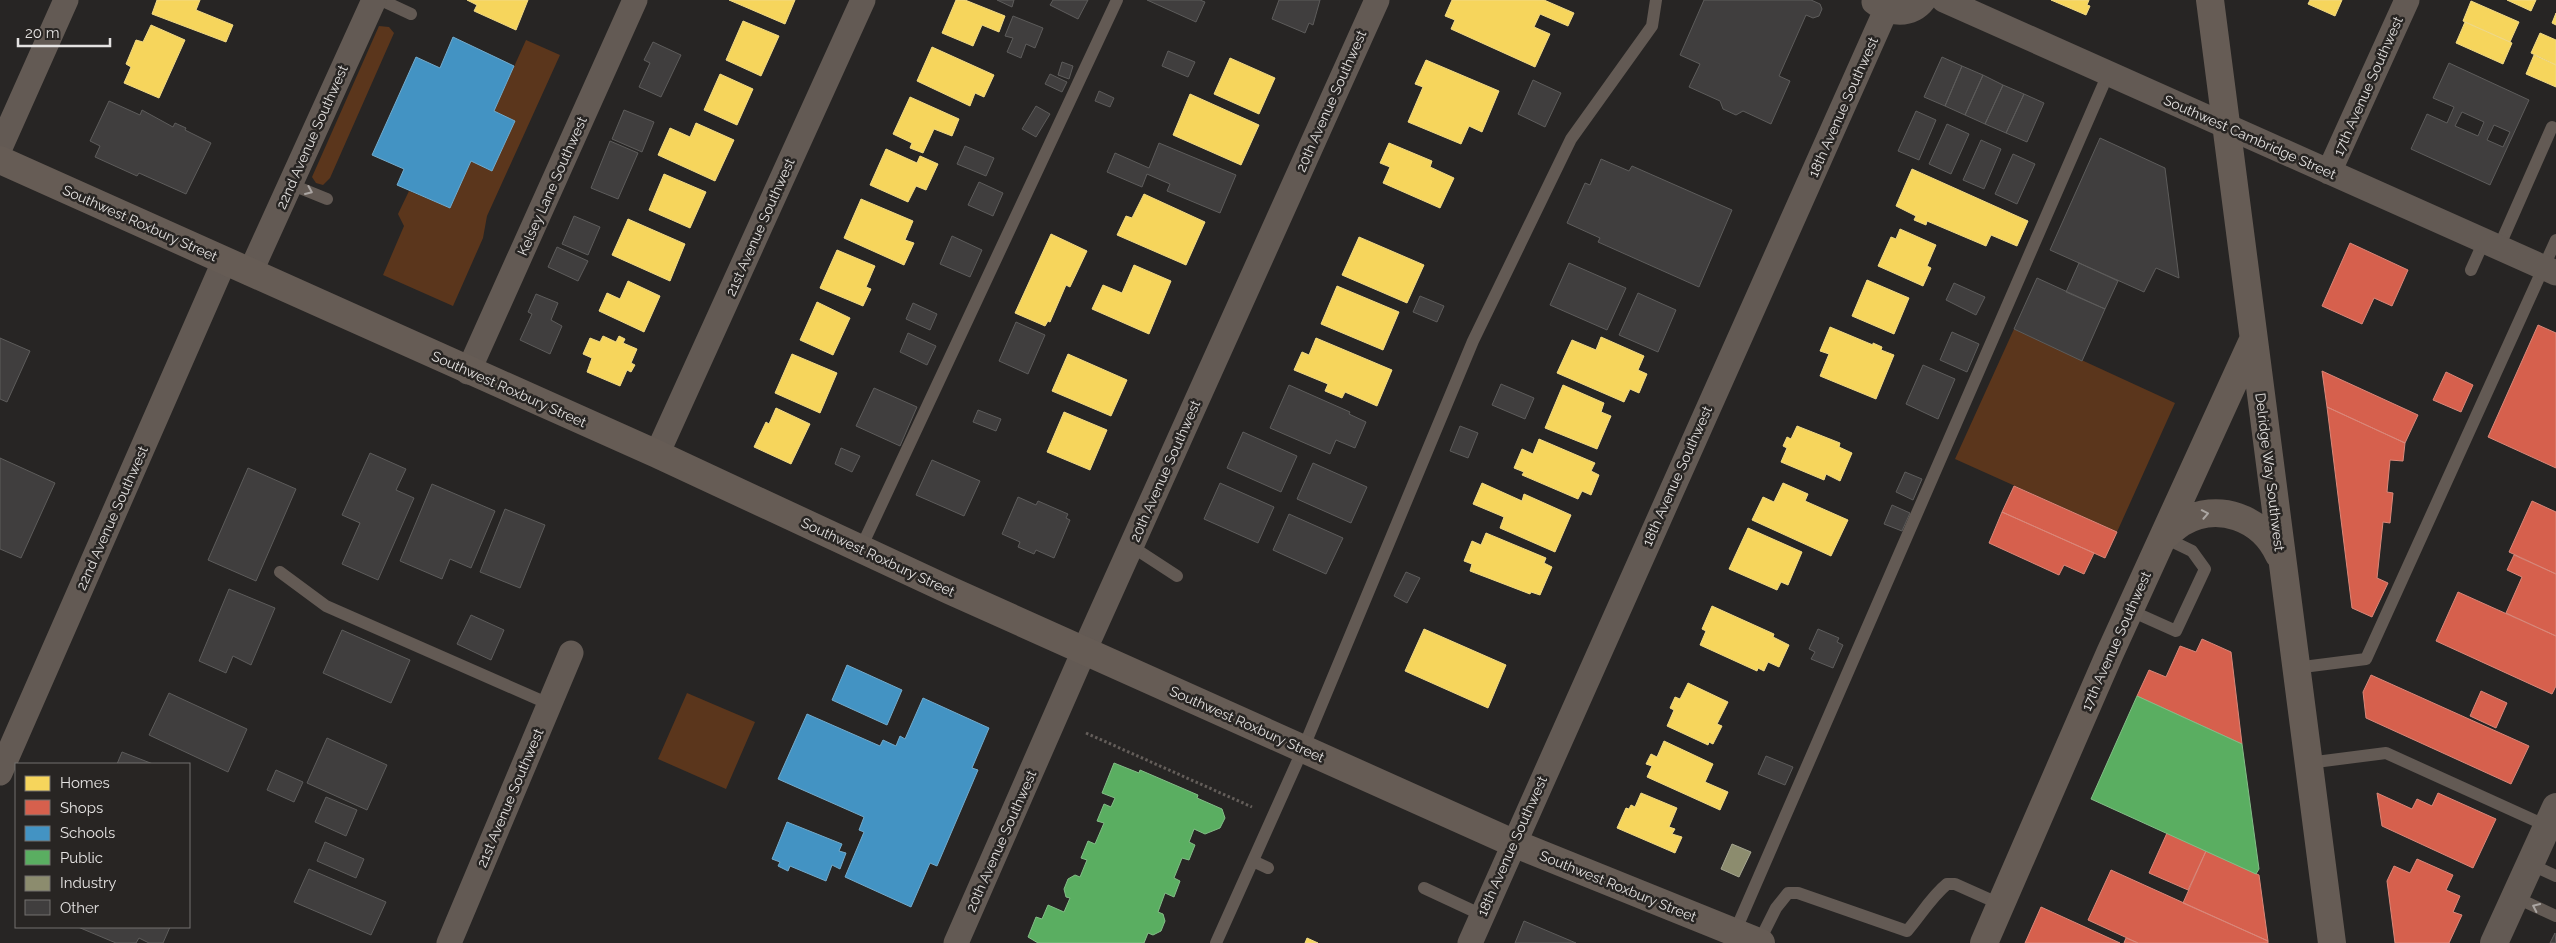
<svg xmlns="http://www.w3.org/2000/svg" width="2556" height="943" font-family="Raleway,sans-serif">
<rect width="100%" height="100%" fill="#272524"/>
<path fill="#5b361c" d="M379,26l10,1 5,6 -64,145 -7,7 -7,-2 -4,-6z
M526,40l34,15 -73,161 -4,22 -30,68 -70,-31 21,-49 -6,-12 11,-23 41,17 21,-47 21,10 23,-50 -21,-10z
M2014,329l161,74 -58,129 -162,-73z
M687,693l68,29 -29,67 -68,-30z"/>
<path fill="#f6d55c" stroke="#f1d984" d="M157,0h43l-4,10 37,15 -7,17 -74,-28z
M467,0h61l-12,30 -42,-19 3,-6z
M729,0h66l-10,24z
M956,0h9l40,16 -6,16 -17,-7 -9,21 -31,-13z
M1452,0h92l30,13 -6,13 -28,-12 -6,13 16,7 -15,33 -84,-38 4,-9 -10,-4z
M2051,0h38l-2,5 3,1 -4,9z
M2310,0h32l-7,16 -27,-12z
M2507,0h29l-5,11z
M2471,1l48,21 -9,20 -47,-21z
M2556,13v12l-4,-2z
M743,21l36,15 -18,40 -35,-16z
M2465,22l47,21 -9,21 -47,-21z
M151,25l34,15 -26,58 -35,-15 7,-16 -5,-3 10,-24 7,2z
M2540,33l16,7v25l-25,-12z
M932,47l62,28 -10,22 -9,-4 -5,13 -53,-25z
M2534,55l22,10v22l-30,-13z
M1230,58l45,20 -16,36 -45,-20z
M1426,60l73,31 -17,41 -13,-6 -8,18 -53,-22 15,-35 -8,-3z
M720,74l33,15 -16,36 -33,-15z
M1190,94l69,31 -18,40 -68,-30z
M910,97l49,22 -7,17 -18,-7 -11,24 -13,-5 2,-5 -19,-9z
M696,123l38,17 -19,41 -57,-26 12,-27 20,9z
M1389,143l43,18 -2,6 24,11 -14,30 -57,-25 7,-16 -10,-4z
M886,149l31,14 3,-7 18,8 -12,26 -10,-4 -8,16 -38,-17z
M1912,169l116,52 -11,25 -26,-11 -5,11 -59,-25 -1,4 -12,-5 2,-4 -20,-10z
M664,174l42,18 -16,36 -41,-18z
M1144,194l61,28 -19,43 -69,-30 9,-19 6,2z
M861,199l52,22 -8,19 9,3 -10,22 -60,-27z
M628,219l57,25 -15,37 -58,-26z
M1900,229l36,16 -9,21 4,2 -8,18 -45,-20 13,-29 5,2z
M1051,234l36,17 -17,36 -4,-2 -16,37 -2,-1 -3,5 -30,-13z
M1359,237l65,28 -17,38 -65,-28z
M837,250l38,16 -9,21 5,2 -8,17 -43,-18z
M1134,265l37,16 -22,53 -57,-25 11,-24 19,8z
M1867,280l42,18 -15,36 -42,-18z
M628,281l32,15 -16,36 -45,-21 8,-18 13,6z
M1337,286l62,26 -16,38 -62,-26z
M817,302l33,16 -17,37 -33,-15z
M1830,327l43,18v-2l9,4 -1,3 13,5 -18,44 -56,-23 9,-22 -9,-3z
M603,336l13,6 3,-6 6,3 -2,4 14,6 -6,14 4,2 -4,7 -4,-2 -7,16 -33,-14 5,-14 -9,-4 7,-16 10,4z
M1601,337l43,19 -6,14 9,4 -8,19 -9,-4 -6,13 -67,-29 15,-33 24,10z
M1316,338l76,32 -15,36 -32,-14 -3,6 -17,-7 3,-7 -34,-14 8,-18 7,3z
M792,354l45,19 -17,40 -45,-20z
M1068,354l59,26 -16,36 -59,-25z
M1563,385l41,18 -3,9 10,4 -14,33 -52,-21z
M776,408l34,16 -19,40 -37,-17 12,-25 3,2z
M1064,412l43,18 -17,40 -43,-18z
M1797,426l43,17 -1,4 13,6 -12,28 -14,-7 -2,6 -43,-18 6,-14 -4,-2 4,-9 4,2z
M1539,439l56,24 -4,8 8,4 -8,20 -9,-4 -4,8 -56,-24 2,-3 -10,-4 8,-19 11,5z
M1482,483l40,18 2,-7 47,21 -16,37 -55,-24 4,-11 -31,-13z
M1783,483l25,11 -3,7 43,19 -17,36 -79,-36 11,-23 11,5z
M1748,528l54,24 -14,33 -7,-3 -4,8 -48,-21z
M1486,533l60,25 -2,5 8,4 -12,28 -9,-3 -1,2 -60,-23 2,-7 -8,-3 8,-20 9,4z
M1712,606l62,28 -1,3 16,8 -10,22 -11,-5 -4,9 -6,-3 -1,3 -57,-26 6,-14 -4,-2z
M1424,629l82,36 -18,43 -83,-37z
M1688,683l40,19 -11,22 5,2 -9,18 -4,-2 -1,3 -41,-19 7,-16 -4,-2 5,-11 5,2z
M1664,741l49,23 -8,18 23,10 -8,18 -73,-33 5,-11 -6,-2 5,-10 6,3z
M1641,793l36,15 -8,19 6,2 -3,5 10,3 -7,16 -58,-25 9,-20 3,1 2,-4 4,2z
M1307,938l11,5h-13z"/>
<path fill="#d6604d" stroke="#da8779" d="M2350,243l58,27 -16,36 -18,-8 -12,26 -40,-18z
M2538,325l18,8v135l-68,-31z
M2322,371l96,44 -13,28 -78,-36z
M2446,372l27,13 -12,27 -28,-12z
M2327,407l78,36 -2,18 -13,-1 -3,32 6,1 -3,30 -7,-1 -6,56 11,5 -16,34 -20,-9z
M2014,486l103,46 -12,26 -103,-46z
M2532,501l24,11v62l-47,-22z
M2002,512l92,41 -10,21 -20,-9 -5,10 -70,-32z
M2514,555l42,19v62l-50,-23 16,-36 -15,-7z
M2458,592l98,44v50l-4,8 -116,-53z
M2202,639l29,13 11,92 -105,-48 12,-26 17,7 14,-31 16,6z
M2371,675l158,71 -18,38 -145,-66 -3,-26z
M2481,691l26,12 -11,25 -26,-12z
M2377,793l35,16 5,-10 15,7 6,-13 58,26 -23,49 -91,-42z
M2167,833l39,18 -18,39 -39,-17z
M2206,851l53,24 9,66 -85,-38z
M2417,859l36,16 -7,15 14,6 -7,16 9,3 -13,28h-54l-8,-62 7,-15 16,7z
M2111,870l157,71v2h-130l-50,-23z
M2041,907l44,20 35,16h-95z
M2126,938l12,5h-14z"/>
<path fill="#4393c3" stroke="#73abcc" d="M453,37l61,29 -20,45 21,10 -23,50 -21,-10 -21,47 -53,-23 7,-16 -32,-14 44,-98 24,11z
M847,665l55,25 -15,35 -55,-25z
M923,698l66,30 -17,40 6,2 -41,96 -7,-3 -19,44 -66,-30 19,-45 -5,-2 5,-13 -86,-38 29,-65 73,32 3,-6 13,6 4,-10 5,3z
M787,822l55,22 -3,7 7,2 -6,16 -8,-4 -6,16 -36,-15 -2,5 -10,-5 2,-4 -8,-3z"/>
<path fill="#5aae61" stroke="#83be87" d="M2137,696l105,48 17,125 -3,5 -165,-75z
M1114,763l25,10 1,-3 58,25 -1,3 25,11 3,9 -5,10 -15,6 -11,-5 -5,13 6,3 -6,15 -7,-2 -8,20 6,3 -6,16 -9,-4 -7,19 5,2 2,7 -4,10 -8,4 -5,-2 -4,10h-106l-10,-6 8,-20 6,2 6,-14 16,7 6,-14 -4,-1 -2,-8 4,-10 7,-4 5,2 7,-17 -6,-2 7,-17 7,3 9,-21 -7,-2 7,-17 7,3 4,-9 -13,-5z"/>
<path fill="#8c8c6e" stroke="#a6a690" d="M1732,844l19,8 -12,25 -18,-8z"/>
<path fill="#403e3e" stroke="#5d5c5b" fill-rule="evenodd" d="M997,0h17l-2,7z
M1053,0h35l-10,19 -28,-14z
M1147,0h53l5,2 -9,20z
M1279,0h41l-7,25 -4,-2 -4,10 -33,-14z
M1704,0h107l9,4 2,5 -3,7 -6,2 -7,-3 -27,61 11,5 -19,43 -28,-13 -7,4 -13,-6 -3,-8 -31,-14 11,-23 -20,-9z
M1013,16l30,12 -8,20 -9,-4 -5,14 -14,-6 6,-14 -8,-2z
M653,42l28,13 -20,42 -22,-10 11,-24 -6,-3z
M1168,51l27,11 -7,15 -26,-11z
M1942,57l20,9 -17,40 -21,-9z
M1062,62l11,4 -4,13 -11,-4z
M2449,63l80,37 -39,85 -79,-36 16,-35 20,9 7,-16 -21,-9zM2462,112l22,10 -6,14 -23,-10zM2494,125l16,7 -7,15 -16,-7z
M1962,66l21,9 -18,40 -20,-9z
M1050,74l17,8 -5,10 -17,-8z
M1983,75l20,10 -18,39 -20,-9z
M1533,80l28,13 -16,34 -27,-13z
M2003,85l21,9 -18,39 -21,-9z
M1099,91l15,7 -4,9 -15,-6z
M2024,94l20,9 -17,39 -21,-9z
M109,101l31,14 2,-5 31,17 2,-4 11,5 -1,2 26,13 -25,51 -47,-21 -2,3 -42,-19 5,-11 -10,-5z
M1036,106l14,8 -14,23 -14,-8z
M624,110l30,12 -12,30 -30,-13z
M1916,111l20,9 -17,40 -21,-9z
M1947,124l22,10 -18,40 -22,-10z
M2100,138l65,30 14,110 -23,-10 -12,24 -94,-42z
M1981,140l20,9 -17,40 -21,-9z
M610,141l28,12 -20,46 -27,-11z
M1159,143l77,32 -16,38 -53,-22 3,-7 -23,-10 -5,13 -35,-15 8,-19 34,15z
M965,146l29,12 -8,18 -29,-12z
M2013,154l22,10 -18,40 -22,-10z
M1601,159l28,12 3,-5 100,44 -33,77 -101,-45 2,-4 -33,-15 18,-40 5,2z
M979,182l24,11 -10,23 -25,-11z
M574,216l26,11 -12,28 -26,-11z
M952,236l30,14 -12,27 -30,-13z
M557,247l31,14 -10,20 -30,-14z
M1569,263l57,25 -19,42 -57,-25z
M2079,263l39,18 -13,28 -39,-17z
M2037,278l68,31 -23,52 -68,-32z
M1954,283l31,14 -9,18 -30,-15z
M1638,293l38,17 -18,42 -39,-17z
M536,294l22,9 -7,17 11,6 -12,28 -30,-14 12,-26 -4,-2z
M1420,296l24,10 -7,16 -24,-10z
M913,303l24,11 -7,16 -24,-11z
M1016,322l29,13 -17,39 -29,-13z
M1952,332l27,12 -12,28 -27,-12z
M908,333l28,13 -9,19 -27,-13z
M0,338l30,13 -23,51 -7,-3z
M1923,365l32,14 -17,40 -32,-15z
M1501,384l33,14 -9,21 -33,-14z
M1289,385l61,27 -1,2 17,8 -11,26 -19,-8 -6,14 -60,-26z
M874,388l43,19 -17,39 -44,-20z
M978,410l23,9 -5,12 -23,-9z
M1460,426l18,7 -10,25 -18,-7z
M1243,432l54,24 -16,36 -54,-24z
M841,448l19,8 -8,16 -17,-8z
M370,453l36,16 -10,21 18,8 -36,82 -36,-16 18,-41 -18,-8z
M0,458l55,25 -34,75 -21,-9z
M932,460l48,21 -16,35 -48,-21z
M1313,463l54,24 -16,36 -54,-24z
M248,468l48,21 -40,92 -48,-21z
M1905,472l17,7 -9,21 -17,-8z
M1220,483l54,24 -16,36 -54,-24z
M432,484l63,27 -24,57 -21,-9 -8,20 -42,-18z
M1018,497l18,8 2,-4 30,13 -2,4 4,2 -16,38 -18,-8 -2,4 -16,-7 2,-5 -18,-8z
M1892,505l18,8 -8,18 -18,-7z
M505,509l40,16 -25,63 -40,-16z
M1289,514l54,24 -17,36 -53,-24z
M1406,572l14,6 -13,25 -13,-7z
M229,589l46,19 -24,57 -18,-9 -7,17 -27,-12z
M471,615l33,15 -13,30 -34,-16z
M1818,629l21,9 -2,4 6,3 -10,23 -22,-9 4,-7 -6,-3z
M342,630l68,30 -19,43 -68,-30z
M169,693l78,36 -19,43 -79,-37z
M327,738l60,27 -20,45 -60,-27z
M122,752l31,12h-36z
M1766,756l27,11 -8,18 -27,-11z
M276,770l27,12 -9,20 -27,-12z
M326,797l31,13 -11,26 -31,-14z
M325,842l39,17 -8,19 -39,-17z
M309,869l77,33 -15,33 -77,-33z
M1524,921l52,22h-61z
M78,927h92l-7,16h-14l-10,-5 -3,5h-20z
M2555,933l1,10h-6z"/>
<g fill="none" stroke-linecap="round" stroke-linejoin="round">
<path stroke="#645e5a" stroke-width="3" stroke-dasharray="2.5 2.5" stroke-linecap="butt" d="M1086,733l166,74"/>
<path stroke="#635a54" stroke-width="12" d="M381,0l30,14
M290,184l37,15
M2499,247l53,-120
M2471,270l13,-29
M1131,546l46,30
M860,550l257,-550
M280,572l46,34 223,98
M2129,610l47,21 29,-62 -13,-18 -29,-14
M2295,668l71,-9 190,-419
M2308,763l78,-10 161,73
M1253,861l15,7
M2530,864l26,12
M1424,888l58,27
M2515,897l41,19
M1734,934l374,-860
M1759,942l17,-34 12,-15h10l109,38c14,-16 24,-34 40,-47h8l47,21
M1216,943l87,-194 170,-408 98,-202 81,-113 4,-26"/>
<path stroke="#635a54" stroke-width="25" d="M1944,0l612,273
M1874,2c15,13 37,15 50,-2
M0,148l66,-148
M2329,172l78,-172
M250,273l124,-273
M468,372l167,-372
M657,454l206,-454
M0,773l224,-511
M449,943l122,-290
M956,943l128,-292 293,-651
M1470,943l416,-933"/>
<path stroke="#635a54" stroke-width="28" d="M2494,943l62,-136"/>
<path stroke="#665c55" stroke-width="28" d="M2210,0l122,943
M0,160l657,294 292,136 564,253 248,100
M2163,537c6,-4 12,-10 18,-14 37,-22 81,-5 98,32
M1984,943l126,-290 143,-313"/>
</g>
<defs><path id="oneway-chevron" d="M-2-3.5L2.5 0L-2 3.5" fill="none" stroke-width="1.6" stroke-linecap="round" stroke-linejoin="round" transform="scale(1.25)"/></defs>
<g stroke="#aaa5a2">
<use href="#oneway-chevron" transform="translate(309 191) rotate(23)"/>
<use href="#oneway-chevron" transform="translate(2536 907) rotate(-155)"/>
</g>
<use stroke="#aba6a2" href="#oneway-chevron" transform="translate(2205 514) rotate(-11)"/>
<g text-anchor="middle" stroke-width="5" stroke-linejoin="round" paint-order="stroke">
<g font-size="14" fill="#e4e2e1" stroke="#282523">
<text transform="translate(2368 86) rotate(-66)" y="5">17th Avenue Southwest</text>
<text transform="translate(1331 101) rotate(-66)" y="5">20th Avenue Southwest</text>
<text transform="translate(1843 107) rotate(-66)" y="5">18th Avenue Southwest</text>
<text transform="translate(312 137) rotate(-66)" y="5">22nd Avenue Southwest</text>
<text transform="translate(2250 137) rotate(24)" y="5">Southwest Cambridge Street</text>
<text transform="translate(552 186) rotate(-66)" y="5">Kelsey Lane Southwest</text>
<text transform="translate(140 223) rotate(24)" y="5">Southwest Roxbury Street</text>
<text transform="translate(760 227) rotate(-66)" y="5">21st Avenue Southwest</text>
<text transform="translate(509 389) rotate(24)" y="5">Southwest Roxbury Street</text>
<text transform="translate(1165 471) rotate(-66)" y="5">20th Avenue Southwest</text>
<text transform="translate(2270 472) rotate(83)" y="5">Delridge Way Southwest</text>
<text transform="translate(1677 476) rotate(-66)" y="5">18th Avenue Southwest</text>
<text transform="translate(112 518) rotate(-66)" y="5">22nd Avenue Southwest</text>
<text transform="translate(878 557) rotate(25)" y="5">Southwest Roxbury Street</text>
<text transform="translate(2116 641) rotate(-66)" y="5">17th Avenue Southwest</text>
<text transform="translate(1247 724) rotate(24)" y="5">Southwest Roxbury Street</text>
<text transform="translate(510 798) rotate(-67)" y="5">21st Avenue Southwest</text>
<text transform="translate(1001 841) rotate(-66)" y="5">20th Avenue Southwest</text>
<text transform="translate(1512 846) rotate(-66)" y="5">18th Avenue Southwest</text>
<text transform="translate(1618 886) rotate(22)" y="5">Southwest Roxbury Street</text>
</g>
</g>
<rect x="15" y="763" width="175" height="165" fill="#282523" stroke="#73716f"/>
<rect x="25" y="776" width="25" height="15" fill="#f6d55c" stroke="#73716f"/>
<text x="60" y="788" font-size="15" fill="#e4e2e1">Homes</text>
<rect x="25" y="800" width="25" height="15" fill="#d6604d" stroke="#73716f"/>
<text x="60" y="813" font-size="15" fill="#e4e2e1">Shops</text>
<rect x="25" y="826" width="25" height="15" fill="#4393c3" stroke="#73716f"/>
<text x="60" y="838" font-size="15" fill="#e4e2e1">Schools</text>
<rect x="25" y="850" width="25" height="15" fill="#5aae61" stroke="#73716f"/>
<text x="60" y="863" font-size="15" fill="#e4e2e1">Public</text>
<rect x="25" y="876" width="25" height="15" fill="#8c8c6e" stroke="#73716f"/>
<text x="60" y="888" font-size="15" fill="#e4e2e1">Industry</text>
<rect x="25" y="900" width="25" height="15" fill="#403e3e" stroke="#73716f"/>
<text x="60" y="913" font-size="15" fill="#e4e2e1">Other</text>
<path d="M18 38v8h92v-8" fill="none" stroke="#e4e2e1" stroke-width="2.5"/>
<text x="25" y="38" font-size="15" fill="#e4e2e1" stroke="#282523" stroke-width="4" paint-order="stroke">20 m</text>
</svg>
